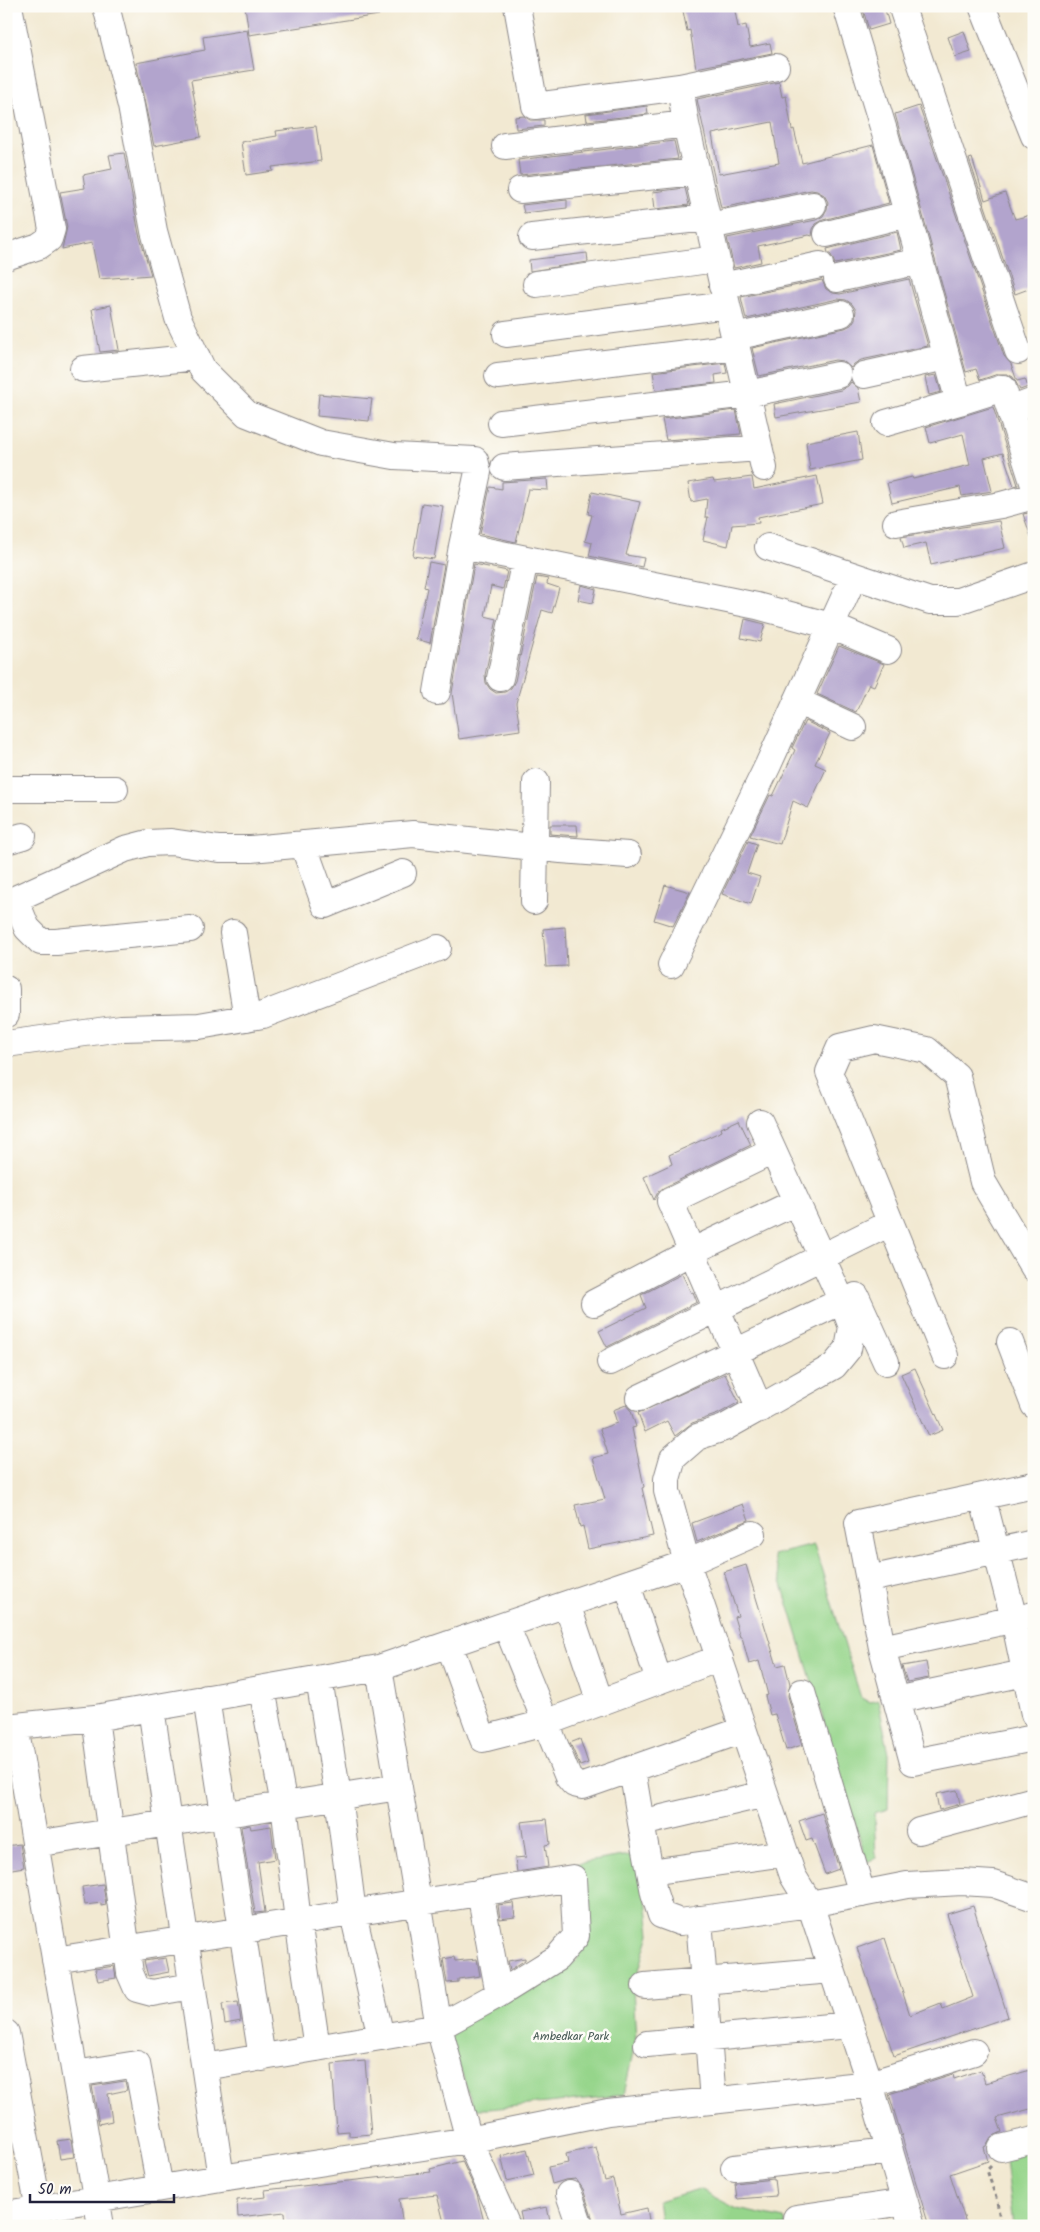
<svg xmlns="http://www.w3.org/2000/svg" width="1040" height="2232" font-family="Kalam,sans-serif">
<rect width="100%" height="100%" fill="#fdfcf7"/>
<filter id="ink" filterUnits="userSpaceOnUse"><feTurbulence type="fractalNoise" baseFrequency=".02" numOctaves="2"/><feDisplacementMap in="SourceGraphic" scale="10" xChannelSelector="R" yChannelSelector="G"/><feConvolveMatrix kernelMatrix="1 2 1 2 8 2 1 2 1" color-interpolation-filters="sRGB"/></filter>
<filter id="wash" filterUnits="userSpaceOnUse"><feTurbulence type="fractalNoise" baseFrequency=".0096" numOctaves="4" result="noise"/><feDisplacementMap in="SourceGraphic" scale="20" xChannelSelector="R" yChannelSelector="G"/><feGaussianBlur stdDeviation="1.12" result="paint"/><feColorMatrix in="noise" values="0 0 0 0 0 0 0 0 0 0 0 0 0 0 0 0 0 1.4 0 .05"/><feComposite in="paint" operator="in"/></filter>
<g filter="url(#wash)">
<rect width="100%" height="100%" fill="#f2e9d2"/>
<path fill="#96d58b" stroke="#5c7c63" d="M814,1545l47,153 10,4 7,-2 11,54 -1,55 -14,4 2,45 -9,4 -94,-307z
M641,1853l9,81 -17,55 3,49 -12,57 -135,14h-15l-25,-73 8,-10 120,-66 9,-34 -11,-62z
M1034,2152v74h-21l-8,-64 3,-7z
M699,2189l38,20 47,10 3,7h-125l-4,-25z"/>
<g id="blocks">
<path fill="#b2a4cd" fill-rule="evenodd" d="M245,6h133l1,9 -130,20z
M701,6h33l4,21 8,-2 4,22 20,-4 2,10 -76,15 -6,-38 -3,1 -4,-20z
M862,6h22l5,18 -20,6z
M247,30l7,40 -63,10 10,57 -47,9 -18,-83 69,-13 -2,-13z
M964,31l7,21 -16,5 -7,-20z
M779,82l3,15 4,-1 6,34 2,-1 8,34 71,-18 16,58 -66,17 -7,4 -3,5 -1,7 -3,-1 -51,11 3,16 -27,6 -7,-30 89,-18 7,-4 4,-7 1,-7 -4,-7 -7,-4 -6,-1 -90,18 -24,-109zM772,122l7,41 -60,11 -7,-40z
M647,106l1,8 -61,7 -1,-7z
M919,106l85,250 7,8 6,17 8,-2 3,8 -8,3 -7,-13 -6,-3h-9l-18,6 -4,-11 -10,3 -71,-258z
M524,116l6,4h14v6l-28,3 -1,-12z
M316,126l5,35 -49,6 1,4 -27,4 -5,-33 36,-6 -1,-5z
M674,141l4,18 -158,16 -2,-15z
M124,153l15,81 12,41 -52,4 -7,-36 -30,6 5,-22 -7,-35 25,-4 -2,-13 29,-6 -3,-14z
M972,158l13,42 20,-7 10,26 19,-5v73l-19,7 -46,-135z
M685,188l4,17 -34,4 -2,-17z
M567,200v8l-43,5 -2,-8z
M897,232l4,18 -66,14 -4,-9 -3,-2 -1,-4z
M587,253l1,9 -58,9 -1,-11z
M909,279l19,67 -67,14 -7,4 -3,4 -8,-7 -8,-1 -76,16 -7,-28 93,-20 6,-3 4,-6 1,-9 -4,-6 -6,-4 -8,-1 -92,20 -5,-22 81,-17 4,9 7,4 7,1z
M111,305l8,45 -19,2 -8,-43z
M725,363l2,10 -12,2 1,8 -60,7 -3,-18z
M936,375l5,17 -12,3 -4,-18z
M851,382l7,6 3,14 -85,15 -2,-13 67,-14 7,-4z
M319,394l53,5 -3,22 -52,-5z
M993,407l25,78 -4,1 -11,-33 -19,5 8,33 -30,5 -2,-9 -68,16 -5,-20 25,-6 1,2 57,-14 -7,-31 -33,9 -4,-16z
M736,410l5,24 -75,6 -4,-21z
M858,432l4,28 -52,10 -4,-28z
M817,476l6,28 -65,13 1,6 -27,2 -4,21 -25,-6 5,-23h-3l2,-18 -16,3 -3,-19 25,-4 1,3 38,-5 2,12z
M547,479l1,11 -20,-1 -12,53 -36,-8 10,-47 12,2v-7z
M592,492l48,10 -14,53 18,3 -2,9 -53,-11 3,-13 -7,-2 7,-26 -4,-1z
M422,503l21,3 -9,53 -21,-3z
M1034,512v24l-3,1 -8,-23z
M999,521l6,27 -74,17 -5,-22 -22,5 -3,-11z
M429,562l15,3 -14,78 -14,-4 11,-51 -3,-1z
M474,564l33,7 -4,18 -12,-3 -6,30 12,3 -12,56 1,8 4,6 6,4 9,-1 6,-4 4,-7 22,-104 11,2 -1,5 12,4 -7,25 -10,-3 -26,93 4,27 -61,9 -7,-46z
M581,585l15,4 -3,14 -15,-3z
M745,619l20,5 -5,18 -19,-4z
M839,646l45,18 -10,22 -5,-2 -13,28 -39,-18z
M805,721l25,12 -15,31 11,5 -18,39 -15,-7 -13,43 -30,-8 20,-41 3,1 22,-46 -3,-2z
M550,825h27l1,11 -28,-2z
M748,841l9,3 -10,29 13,4 -9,27 -29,-10z
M665,885l25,7 -17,34 -19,-6z
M565,927l2,39 -21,1 -3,-38z
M739,1120l12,25 -88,43 -5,4 -4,8 -10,-23 28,-13 -3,-9 53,-24 -1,-3z
M682,1274l9,19 2,-1 4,10 -90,45 -8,-16 47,-23 -5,-13z
M915,1368l28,62 -14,6 -28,-62z
M725,1374l14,28 -21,12 -26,9 -17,13 -8,-15 -22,11 -7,-19z
M626,1405l5,6 5,16 -4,1 12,59 -2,1 11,48 -65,13 -5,-23 -3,1 -5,-22 30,-6 -12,-41 15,-4 -8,-25 17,-6 -4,-13z
M743,1504l6,16 -52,22 -5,-19z
M746,1565l31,101 8,-2 5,20 -2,12 14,49 -16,5 -11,-36 -5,1 -5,-19 3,-1 -9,-34 -10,3 -7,-27h-2l-6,-20 4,-1 -14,-44z
M926,1662l3,16 -22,4 -5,-16z
M580,1739l8,24 -8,3 -10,-23z
M957,1790l3,14 -21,6 -3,-16z
M822,1813l17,56 -14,5 -13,-35 -6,2 -7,-20z
M547,1819l3,25 -5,1 3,22 -31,5 -2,-14 11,-1 -5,-35z
M250,1825l1,4 20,-3 4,33 -17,3 7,50 -10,1 -14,-86z
M20,1844l4,23 -18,3v-24z
M103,1884l3,21 -5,1v-3l-16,2 -3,-18z
M513,1903l2,14 -15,2 -2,-14z
M973,1906l35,111 -114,39 -37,-108 28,-10 25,77 31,-12 2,6 30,-12 -26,-83z
M454,1957l1,4 22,-2 3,17 -22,3v3l-11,1 -4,-24z
M166,1958l3,14 -21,4 -4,-15z
M525,1958v2l-15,10 -2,-9z
M114,1966l2,12 -18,3 -3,-12z
M238,2002l3,19 -16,3 -3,-20z
M365,2061l6,73 -22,2v-5l-12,1 -5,-68z
M1034,2069v39l-37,10 5,14 -11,5 -5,9 -2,1 4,14 -38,13 17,52h-38l-40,-132 64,-20 1,5 27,-9 4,13z
M125,2081l2,9 -19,4 4,27 -13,3 -7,-38z
M71,2139l3,18 -14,2 -3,-18z
M596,2147l9,34 8,-2 8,35 26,-6 3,18h-55l-12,-37 -7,-10 -11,1 -13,4 -4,-17 20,-4 -2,-9z
M527,2149l7,26 -27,6 -6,-25z
M462,2161l15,33 8,32h-40l-8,-31 -38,4 4,27h-117l-1,-14 -47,5 -1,-17 29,-3 -1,-7 166,-18 -1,-3z
M774,2179l2,17 -39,3 -2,-16z
M547,2207l4,19h-28l-3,-14z"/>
</g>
</g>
<g filter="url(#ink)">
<use href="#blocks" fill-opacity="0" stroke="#8a8686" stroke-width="1"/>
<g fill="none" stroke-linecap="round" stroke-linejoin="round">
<g stroke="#8a8686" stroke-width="28">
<path id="minor" d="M106,6l25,100 23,125 24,87 25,52 44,44 74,29 73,13 81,4 3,12 -16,74 295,60 74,20 57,24
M517,6l18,100 145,-19 96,-20
M846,6l40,131 73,265 44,-14 31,97
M904,6l-1,5 115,340
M982,6l52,130
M680,87l6,37 78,344
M505,146l181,-22
M520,190l176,-18
M709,226l104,-21
M827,234l80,-20
M532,237l175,-19
M6,257l33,-11 10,-7 3,-10 -43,-223
M837,279l83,-18
M536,284l180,-25
M722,286l98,-21
M506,334l221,-29
M734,337l107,-23
M83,369l114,-12
M864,375l82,-18
M498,376l238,-29
M1010,410l24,-9
M501,423l246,-29 91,-19
M886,423l73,-21
M504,467l255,-19
M896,523l105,-18 33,-9
M768,547l162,54h28l76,-26
M500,678l25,-118
M437,692l25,-146
M797,701l56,26
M6,789h109
M6,841l17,-5
M303,844l22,61 78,-32
M15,899l12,29 14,14h15l134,-13
M534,901l2,-119
M6,903l119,-54 23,-6 23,-1 48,7h32l162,-15 148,16 67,5
M233,933l14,85
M671,965l97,-200 86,-189
M6,989v25
M6,1044l115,-16 78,-2 64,-11 175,-67
M856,1296l30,66
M594,1303l99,-52 103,-49
M1010,1342l24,63
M945,1356l-116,-284 11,-25 34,-8 53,11 30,26 26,106 51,87
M610,1362l280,-139
M639,1398l203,-97
M760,1409l-90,-208 103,-50
M1034,1485l-176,38 24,125 31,114 121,-24
M982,1496l32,123 20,95
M869,1579l165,-36
M627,1584l32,97
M567,1604l33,98
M506,1625l62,152 6,7 9,2 160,-56
M449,1644l34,95 62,-16 175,-65
M882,1648l152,-33
M379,1668l60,359 30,113 38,86
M319,1679l19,117 15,117 28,124
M262,1689l22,116 14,116 19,127
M802,1692l60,202
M206,1698l56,360
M896,1700l138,-29
M151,1708l70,470
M95,1718l35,255 7,16 15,4 40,-7
M15,1726l86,500
M6,1727l89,-9 284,-50 308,-105 66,-29
M632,1769l9,54 124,-29
M641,1823l13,70 7,22 19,7 130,-18 -17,-28 -106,-313 -20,-72v-12l6,-21 24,-21 27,-9 110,-62 14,-17 4,-22 -8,-21 -84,-184
M919,1831l115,-31
M35,1844l364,-57
M650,1872l135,-19
M699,1919l14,182
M55,1960l518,-82 3,58 -19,22 -58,36
M645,1986l187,-16
M6,2033l36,193
M647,2044l203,-19
M205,2067l234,-40 60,-33 -19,-102
M75,2074l62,-10 23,124
M1001,2148l33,-8
M734,2168l156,-17
M569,2194l11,32
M6,2214l215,-36 248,-38 139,-28 262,-28 104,-32
M796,2218l109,-16
M912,2226l-42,-142 -60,-180 97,-19 55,-3 31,2 41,14"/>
</g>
<path stroke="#8a8686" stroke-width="3" stroke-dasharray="4 4" stroke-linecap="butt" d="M991,2166l-4,4 10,31 4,25"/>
<use href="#minor" stroke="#fff" stroke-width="26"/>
</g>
</g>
<g text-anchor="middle" stroke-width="5" stroke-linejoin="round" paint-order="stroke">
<g font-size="12" fill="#455853" stroke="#fdfcf7">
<text x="571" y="2040">Ambedkar Park</text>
</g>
</g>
<rect width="1040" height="2232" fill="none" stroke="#fdfcf7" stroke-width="25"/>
<path d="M30 2194v8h144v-8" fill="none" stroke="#22223b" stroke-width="2.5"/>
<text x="38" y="2194" font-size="15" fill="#22223b" stroke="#fdfcf7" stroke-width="4" paint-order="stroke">50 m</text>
</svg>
